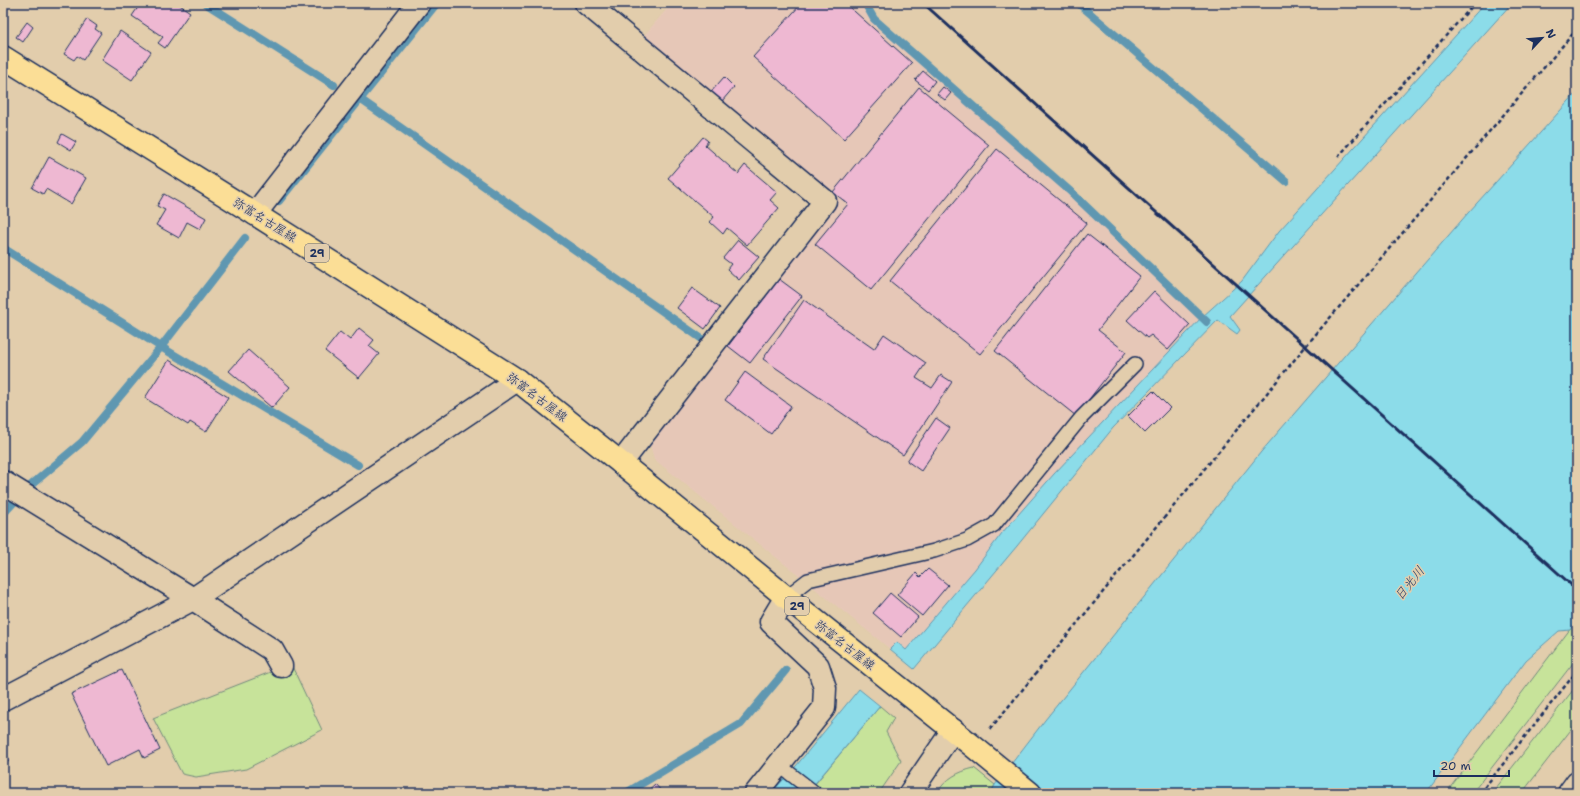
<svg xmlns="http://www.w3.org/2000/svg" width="1580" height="796" font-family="'Shantell Sans','Klee One',sans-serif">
<rect width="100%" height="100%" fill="#e2cdac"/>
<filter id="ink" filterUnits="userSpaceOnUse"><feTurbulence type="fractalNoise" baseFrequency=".025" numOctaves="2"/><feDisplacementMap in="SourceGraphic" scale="8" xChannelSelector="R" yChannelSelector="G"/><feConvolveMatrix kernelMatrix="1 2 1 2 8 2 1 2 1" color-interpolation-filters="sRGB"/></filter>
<g filter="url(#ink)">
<path fill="#e6c7b7" d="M672,3h193l9,16 197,173 131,125 -148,157 -52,59 -27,36 -69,81 -9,-8 -7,7 -236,-190 -4,-15 70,-93 117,-147 -195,-166z"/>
<path fill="#c7e39a" stroke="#71897c" d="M1577,620v38l-105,135h-26z
M291,664l31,66 -76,39 -50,8 -14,-3 -29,-56z
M1577,685v37l-55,71h-30z
M880,706l14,12 -8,14 15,29 -22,32h-54l-10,-9z
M974,768l21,17 -4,8h-54c9,-15 21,-21 37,-25z"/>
<path fill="#8cdce9" stroke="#5f97b1" d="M1485,3h27l-282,313 10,14 -3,4 -19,-14 -105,108 -96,118 -103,123 -24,-20 7,-7 9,8 69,-81 27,-36 52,-59 148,-157 40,-36 37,-50z
M1577,92v528l-7,10 -11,1 -33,29 -100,133h-435l4,-8 50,-65 216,-268 207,-239z
M859,689l21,17 -73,87h-36l25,-27z"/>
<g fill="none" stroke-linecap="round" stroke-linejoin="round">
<path stroke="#5f97b1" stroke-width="8" d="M205,3l129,82
M865,3l9,16 197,173 136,130
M1078,3l208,178
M360,99l342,240
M279,201l158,-198
M3,248l158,99 197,118
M30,486l52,-44 79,-95 84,-109
M3,514l12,-13
M626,793l115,-69 45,-54"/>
</g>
<path fill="#eeb8d2" stroke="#1b2f5e" d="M141,3h36l13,9 -25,36 -7,-5 5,-6 -31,-21z
M802,3h43l67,60 -68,76 -91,-82z
M87,19l10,7 -2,3 6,4 -18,27 -6,-4 -3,4 -10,-6z
M27,22l6,5 -10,15 -7,-5z
M120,31l31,21 -19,28 -30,-20z
M923,71l12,10 -7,9 -13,-10z
M724,77l10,10 -12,14 -11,-9z
M919,87l70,58 -118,145 -56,-46 33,-40 -15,-12z
M943,87l8,6 -6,7 -8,-6z
M62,134l14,8 -5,8 -13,-8z
M703,137l5,4 -3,4 33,29 7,-9 32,27 -7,8 9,8 -32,37 -20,-17 -4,6 -13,-12 4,-5 -46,-39z
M997,149l90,74 -107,131 -90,-73z
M49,157l37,21 -15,26 -25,-15 -3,5 -11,-6z
M164,194l42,24 -6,11 -13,-7 -8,16 -23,-13 9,-15 -8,-4z
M1087,234l53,42 -42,54 28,22 -50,64 -81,-65z
M738,240l21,17 -20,23 -12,-11 4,-5 -8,-6z
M779,279l23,17 -52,67 -22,-17z
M692,288l28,20 -15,21 -28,-21z
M1154,291l36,34 -22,25 -17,-15 -4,3 -20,-18z
M804,300l70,49 10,-15 42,29 -10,15 16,10 9,-13 11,7 -49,73 -140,-96z
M359,328l15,12 -5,6 10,8 -20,24 -34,-27 15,-19 10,8z
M248,350l42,37 -18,21 -43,-37z
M169,360l59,37 -22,35 -16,-10 -2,3 -43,-27z
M745,372l46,34 -20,28 -46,-34z
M1153,391l17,17 -25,25 -17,-17z
M936,418l14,10 -29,43 -14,-10z
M928,569l20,16 -26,31 -25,-21 19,-22 4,4z
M890,593l28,24 -17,20 -28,-24z
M122,670l38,80 -16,8 -4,-9 -34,17 -35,-72z
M3,750l7,10 -7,5z
M655,784l8,9h-18z"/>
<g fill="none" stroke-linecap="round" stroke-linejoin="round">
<g stroke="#1b2f5e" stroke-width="16">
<path id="lane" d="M786,597l22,-17 126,-29 33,-11 27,-15 87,-107 54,-54
M779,765l36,28"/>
</g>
<g stroke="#1b2f5e" stroke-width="25">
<path id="street" d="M586,3l239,198 -204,262
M255,214l164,-211
M3,482l190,117 79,51 9,16
M3,699l190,-100 324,-219
M756,793l68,-85 1,-20 -7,-22 -47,-44 15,-25
M1569,793l8,-11"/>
</g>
<g stroke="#1b2f5e" stroke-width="25">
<path id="secondary" d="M910,793l43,-63"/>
</g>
<g stroke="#1b2f5e" stroke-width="25">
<path id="primary" d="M3,57l252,157 262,166 104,83 165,134 188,150 56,46"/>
</g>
<path stroke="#1b2f5e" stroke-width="2.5" stroke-dasharray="4 3" stroke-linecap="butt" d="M1338,157l137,-154
M990,729l315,-382 272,-318
M1480,793l97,-122"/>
<use href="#lane" stroke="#e2cdac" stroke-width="13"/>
<use href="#street" stroke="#e2cdac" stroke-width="22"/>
<use href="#secondary" stroke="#e2cdac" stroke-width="22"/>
<use href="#primary" stroke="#fbde96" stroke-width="22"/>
<path stroke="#1b2f5e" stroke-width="3" d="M923,3l654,587"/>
</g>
</g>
<g text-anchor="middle" stroke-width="3" stroke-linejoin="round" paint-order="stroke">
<g fill="#e2cdac" stroke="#575e75" stroke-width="1">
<rect x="305" y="244" width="24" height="18" rx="3"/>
<rect x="785" y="597" width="24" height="18" rx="3"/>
</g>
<g font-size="11" font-weight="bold" fill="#1b2f5e">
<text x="317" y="257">29</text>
<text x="797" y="610">29</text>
</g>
<g font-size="12" fill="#1b2f5e" stroke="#e2cdac">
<text transform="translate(265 220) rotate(32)" y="4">弥富名古屋線</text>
<text transform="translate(537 397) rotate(37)" y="4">弥富名古屋線</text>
<text transform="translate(845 645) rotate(38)" y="4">弥富名古屋線</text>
</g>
<g font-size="13" font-style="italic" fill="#26406c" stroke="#e2cdac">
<text transform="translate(1409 583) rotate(-51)" y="5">日光川</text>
</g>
</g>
<rect width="1580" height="796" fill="none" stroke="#e2cdac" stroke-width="16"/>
<rect x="8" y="8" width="1564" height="780" fill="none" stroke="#1b2f5e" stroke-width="1.5" filter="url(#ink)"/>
<g transform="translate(1542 38) rotate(64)" stroke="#e2cdac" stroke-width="3" paint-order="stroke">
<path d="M0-3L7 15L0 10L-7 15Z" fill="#1b2f5e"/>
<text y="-6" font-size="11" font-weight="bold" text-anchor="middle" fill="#1b2f5e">N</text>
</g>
<path d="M1434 770v6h75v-6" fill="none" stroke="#1b2f5e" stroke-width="2"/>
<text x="1440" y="770" font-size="12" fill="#1b2f5e" stroke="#e2cdac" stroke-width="3" paint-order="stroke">20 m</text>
</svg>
